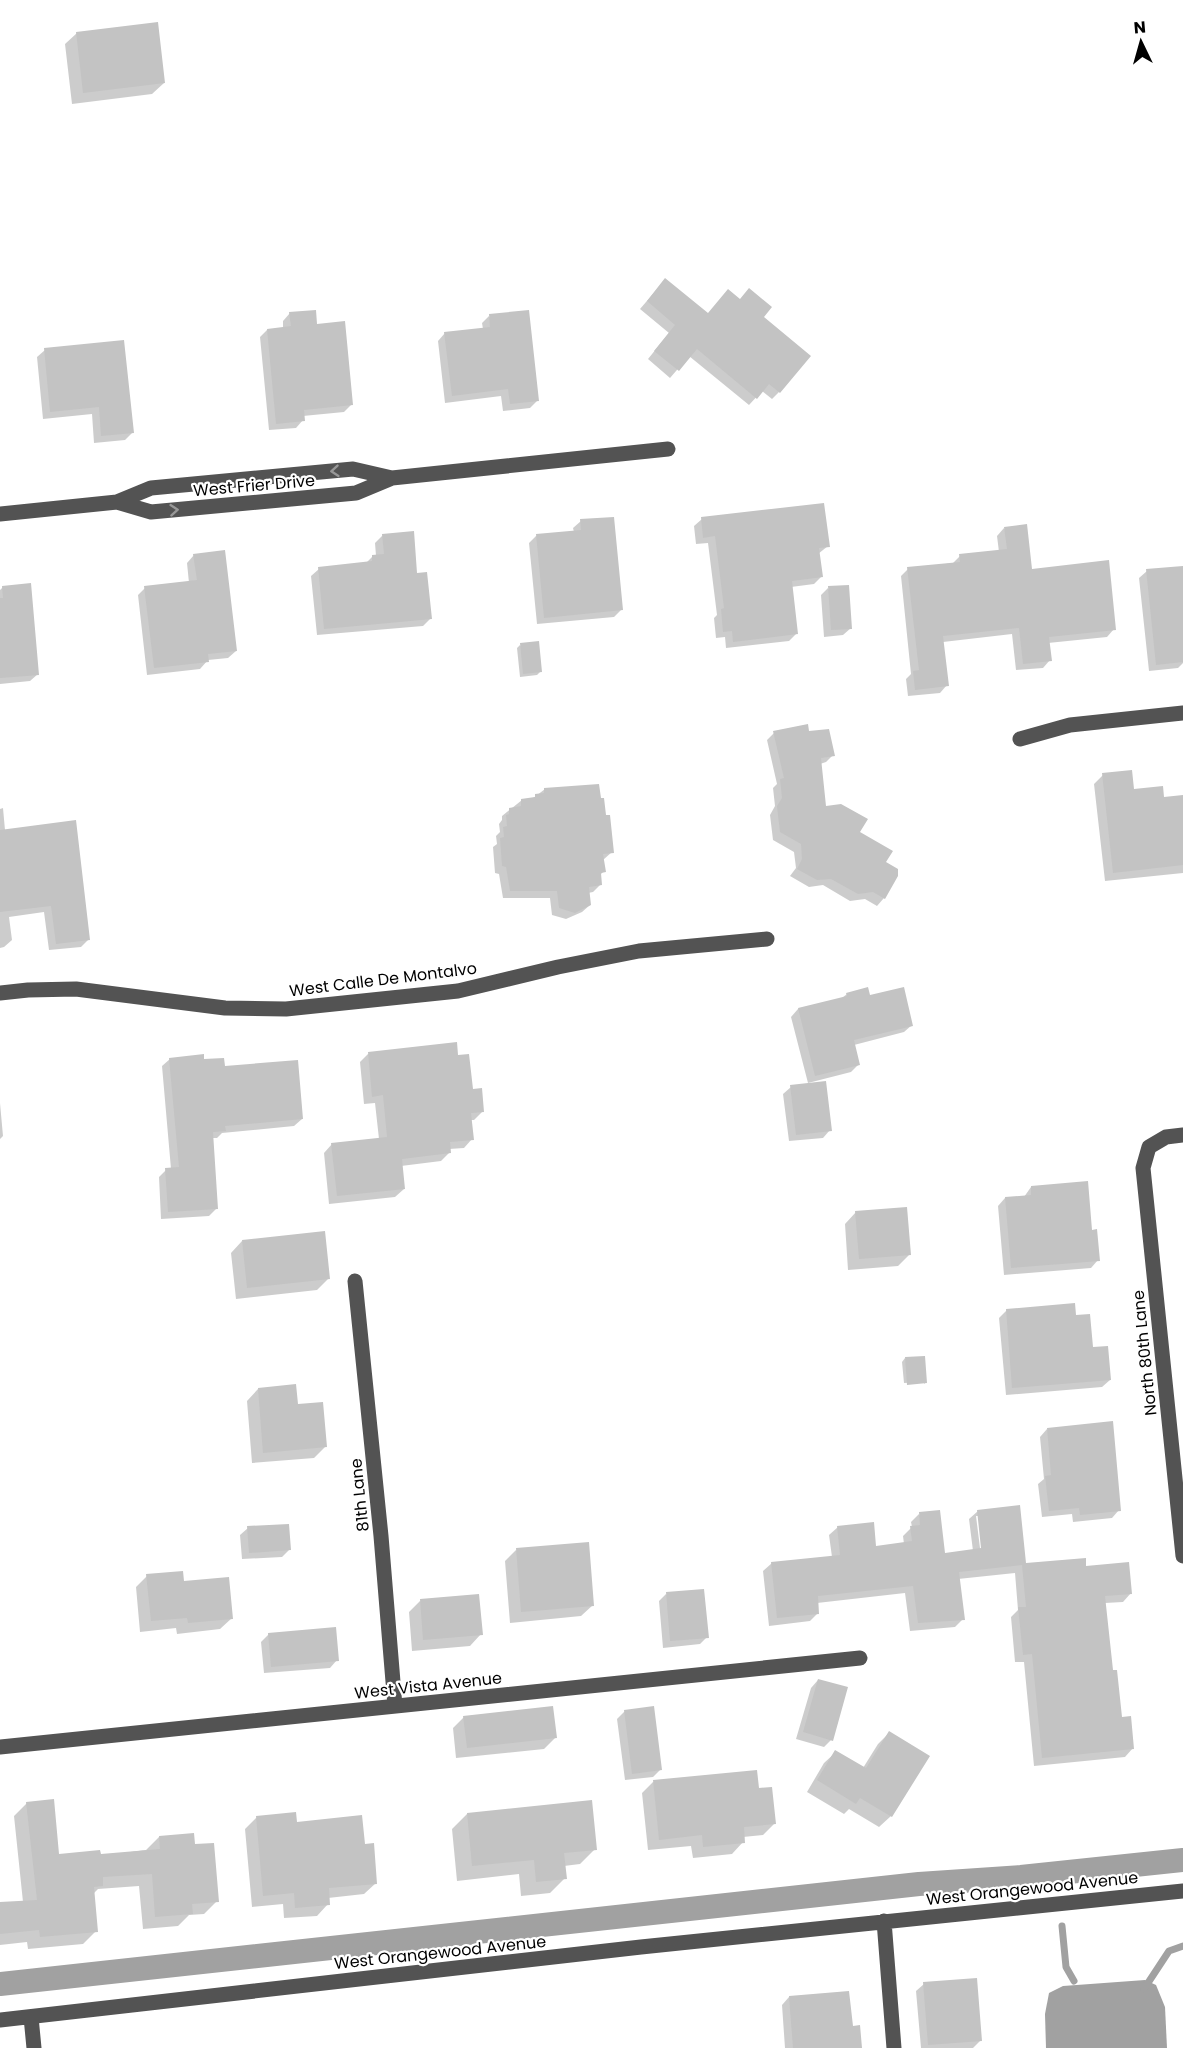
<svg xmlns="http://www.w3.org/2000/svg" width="1183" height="2048" font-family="Poppins,sans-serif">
<rect width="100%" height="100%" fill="#fff"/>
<path fill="#a1a1a1" d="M1145,1980l11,5 9,22 2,41h-121l-1,-34 4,-21 14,-7z"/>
<path fill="#0003" fill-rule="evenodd" d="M77,33l87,50 -12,11 -80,10 -7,-60z
M658,288l49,27 54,2 18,75 -7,7 -10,-8 -13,14 -60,-49 -19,22 -22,-19 21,-26 -29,-24z
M290,313l26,13 36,78 -8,8 -41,4v4l-7,8 -27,2 -9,-93 7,-7 16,-2v-7z
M489,316l49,84 -8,8 -27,3 -2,-15 -56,7 -7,-62 7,-8 38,-4 -1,-6z
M45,350l87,83 -7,7 -31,3 -2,-29 -49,5 -6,-62z
M702,519l126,27 -10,8 3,23 -7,7 -23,3 5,47 -7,7 -63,7 -1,-11 -9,1 -2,-20 3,-3 -9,-72 -12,1 -2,-18z
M581,521l40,89 -7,7 -77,7 -8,-81 7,-7 38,-4 -1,-4z
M1004,528l27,42 83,59 -7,8 -59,6 2,17 -7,8 -27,2 -4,-36 -69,8 4,43 -7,8 -32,3 -2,-17 5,-5 -10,-98 7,-7 45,-6 7,-7 39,-4 -2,-16z
M383,535l33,40 14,44 -7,7 -106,9 -6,-59 8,-7 47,-6 6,-6 4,-1 -1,-13z
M194,555l42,96 -8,7 -20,2 -8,9 -53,6 -9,-80 7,-7 44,-5 -2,-20z
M1183,567v96l-5,5 -29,3 -10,-93 8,-7z
M3,587l35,87 -8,7 -30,3v-94z
M828,588l23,40 -8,7 -19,2 -3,-42z
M520,645l20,27 -3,3 -17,2 -3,-29z
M774,733h34l25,22 -7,7 -6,2 5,43 33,25 39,44 -13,22 -7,8 -12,-7 -15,2 -27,-16 -14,2 -19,-11 6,-8 -2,-16 -21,-12 -3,-25 5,-9 -2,-18 4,-4 -10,-44z
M1103,775l30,16 30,7 20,-2v77l-78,8 -11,-97z
M545,789l67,63 -9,8 1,11 -4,4v10l-7,7 -5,1 2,12 -8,7 -16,7 -14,-4 -2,-17h-47l-4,-24 -4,-1 -2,-26 4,-3 -1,-8 4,-4 -1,-8 3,-4v-4l20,-16 10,-1z
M3,808l2,22 84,109 -8,8 -32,3 -5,-38 -35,5 3,23 -8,7 -4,1v-139z
M847,994l22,3 43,28 -8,7 -50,13 5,19 -8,8 -43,11 -17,-66 7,-8 44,-11z
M368,1054l89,3 14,34 12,20 -9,9h-4l2,19 -8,9 -15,1v4l-8,8 -40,5 3,23 -9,8 -66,7 -5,-51 8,-9 47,-5 -4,-36 -11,1 -4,-42z
M170,1059l33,2 21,7 78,51 -8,7 -72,7 -5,5h-5l5,70 -8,8 -48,3 -2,-42 7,-7 5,-1 -9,-103z
M791,1087l39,43 -7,8 -34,3 -6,-47z
M0,1103l3,33 -3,3z
M1031,1187l59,44 8,29 -7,8 -87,7 -6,-69 7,-8 19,-1z
M856,1212l53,43 -11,11 -50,4 -3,-46z
M242,1241l86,38 -11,11 -81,9 -5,-46z
M1007,1310l85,39 18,31 -8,7 -96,8 -7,-77z
M905,1358l20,25 -1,1v-2l-20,1 -2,-21z
M258,1389l67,58 -11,11 -62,5 -5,-62z
M1047,1429l72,81 -7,8 -39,4 -1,-8 -30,3 -4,-33 6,-5 -4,-42z
M978,1511l47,54 60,3 46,25 -8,9 -18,1 7,69 8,47 13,29 -8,9 -91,9 -10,-104h-9l-4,-45 7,-7 -3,-37 -57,6 5,40 -8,8 -45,4 -5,-38 -88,10 1,10 -8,8 -41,5 -6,-55 9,-8 60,-6 -3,-22 9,-8 37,21 29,-4 -1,-8 9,-9 -1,-5 8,-8 24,40 30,-3 -4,-32zM976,1516h3l5,39 -3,1z
M248,1528l41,22 -7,7 -40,2 -2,-24z
M516,1550l77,55 -12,11 -71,7 -5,-62z
M147,1576l35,7 50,35 -12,11 -43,5 -1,-6 -36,4 -4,-45z
M666,1594l41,43 -7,7 -37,4 -4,-47z
M420,1601l61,33 -11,12 -58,5 -3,-39z
M269,1634l68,26 -7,8 -66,5 -3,-31z
M818,1680l13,60 -7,7 -28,-8 15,-51z
M625,1711l35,59 -7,7 -28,3 -8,-61z
M464,1717l91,21 -11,11 -88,9 -3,-30z
M889,1733l2,83 -12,11 -30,-18 -5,5 -37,-22 17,-29 12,-11 27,16 15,-24z
M653,1782l105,8 16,34 -11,11 -20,2v5l-11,12 -39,4 -2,-12 -43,4 -6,-57z
M27,1803l31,52 41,1 47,-6 13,-13 34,9 24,55 -13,13 -15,1 -11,11 -35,3 -4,-43 -41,3 -5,5 3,37 -13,13 -55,5 -1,-7 -27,3v-41l23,-2 -9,-86z
M467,1814l128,35 -15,15 -16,2 1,12 -15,15 -29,3 -2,-22 -62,7 -5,-52z
M256,1818l39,5 69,23 12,37 -12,11 -36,4v6l-11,12 -33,2 -1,-14 -31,3 -7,-78z
M924,1984l57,56 -8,8h-52l-5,-57z
M789,1997l62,30 9,21h-75l-3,-43z"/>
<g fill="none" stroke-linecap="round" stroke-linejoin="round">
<path stroke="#a1a1a1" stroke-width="7" d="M1062,1926l4,41 8,14
M1144,1989l25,-38 14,-5"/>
<path stroke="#a1a1a1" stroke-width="24" d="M0,1984l919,-100 102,-7 162,-17"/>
</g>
<path fill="#c3c3c3" d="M158,22l7,61 -82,10 -7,-61z
M665,278l43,35 20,-24 12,10 9,-11 23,19 -8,10 47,39 -31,37 -11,-9 -12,15 -60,-50 -18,22 -25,-20 21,-26 -28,-24z
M316,310l1,14 28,-3 8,84 -49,5 1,11 -29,3 -9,-95 24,-3 -2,-14z
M529,310l10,91 -29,3 -2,-15 -56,7 -8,-64 46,-5 -1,-13z
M124,340l10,93 -33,3 -2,-29 -49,5 -6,-64z
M824,503l6,44 -11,1 4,29 -31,4 6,53 -65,8 -1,-11 -9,1 -2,-23 3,-1 -9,-72 -12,2 -2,-21z
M614,517l9,93 -79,8 -8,-84 45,-4 -1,-11z
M1027,524l5,45 77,-9 7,70 -67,7 3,24 -29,3 -4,-36 -76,8 6,50 -34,4 -2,-19 6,-1 -12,-103 53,-5 -1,-8 48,-5 -3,-22z
M414,531l3,42 10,-1 5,47 -108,10 -6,-62 54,-6v-6l12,-1 -2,-20z
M225,550l12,101 -29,3 1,8 -55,6 -10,-82 53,-6 -4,-26z
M1183,566v96l-27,3 -10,-96z
M31,583l8,92 -39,3v-80h3l-1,-12z
M849,585l3,44 -21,1 -3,-44z
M539,641l3,31 -19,2 -3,-31z
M808,724l1,7 20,-2 6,27 -14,2 5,48 15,-2 27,15 -8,13 33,19 -7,11 12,7v7l-13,23 -12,-7 -15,2 -27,-15 -14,1 -20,-11 5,-10 -1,-15 -21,-12 -3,-26 5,-8 -2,-19 4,-1 -11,-47z
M1132,770l2,19 29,-3 1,11 19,-2v70l-70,8 -11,-100z
M599,784l2,14h3l2,17h4l4,38 -11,1 3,18 -5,1 1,12 -13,2 2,18 -16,8 -16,-5 -2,-17h-47l-4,-24 -4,-1 -2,-28 4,-1 -1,-10 4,-1 -1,-11 3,-1v-6l12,-2v-7l14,-2v-3l9,-1v-5z
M76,820l14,120 -34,4 -5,-38 -51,6v-82z
M868,987l2,8 34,-8 9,39 -59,14 6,25 -45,11 -17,-68 49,-12 -1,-3z
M457,1042l1,13 11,-1 4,35 9,-1 2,24 -13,1 3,27 -24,2 1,11 -49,6 3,30 -68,7 -6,-53 56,-6 -4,-42 -11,2 -4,-45z
M204,1054v5l20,-1 1,8 73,-6 5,59 -78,7 1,5 -13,1 5,77 -50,3 -3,-44 14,-1 -10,-109z
M826,1081l6,50 -36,4 -6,-50z
M1088,1181l4,49 5,-1 3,32 -89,7 -6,-71 26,-2v-9z
M907,1207l4,48 -52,4 -4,-48z
M325,1231l5,48 -83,9 -5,-48z
M1075,1303l1,12 14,-1 3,33 15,-1 3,34 -99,8 -6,-79z
M925,1356l2,27 -20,2 -2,-28z
M296,1384l2,20 25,-2 4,45 -64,6 -5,-65z
M1113,1421l8,90 -41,4 -1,-7 -30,3 -4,-35 6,-1 -4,-47z
M1020,1505l6,58 60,-5v8l43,-4 3,32 -27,2 8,74h4l5,47 9,-1 3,33 -92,9 -10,-104 -9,1 -5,-48h8l-4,-42 -63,7 6,48 -47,3 -5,-37 -95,10 1,18 -42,4 -6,-56 69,-7 -3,-29 37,-4 2,24 36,-5 -2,-15 10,-1 -1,-13 21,-2 5,43 36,-5 -4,-38z
M289,1524l2,26 -42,3 -2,-27z
M589,1542l5,64 -73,6 -5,-64z
M183,1571l1,10 45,-4 4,42 -45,4 -1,-5 -36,3 -5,-47z
M704,1589l5,49 -39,3 -4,-49z
M479,1594l4,41 -60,5 -3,-41z
M336,1627l3,34 -68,6 -3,-34z
M818,1679l30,8 -15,54 -30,-9z
M553,1706l4,32 -90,10 -4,-32z
M654,1706l8,64 -30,4 -8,-64z
M889,1731l41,25 -38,61 -32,-19 -4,6 -39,-24 18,-30 31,18z
M757,1770l2,18 13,-1 4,37 -32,3 1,16 -42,4 -1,-12 -43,5 -6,-60z
M54,1799l5,55 41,-4 1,4 59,-5 -1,-13 35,-3 1,11 19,-1 5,59 -27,2 1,10 -38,3 -3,-43 -49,3v9l-9,1 4,45 -58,5 -1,-7 -39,4v-32l37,-2 -11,-98z
M592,1800l5,50 -33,3 3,26 -31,3 -2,-22 -62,6 -5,-53z
M296,1812l1,10 65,-7 3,29 9,-1 3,41 -48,4 1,17 -35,3 -1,-15 -31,3 -7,-80z
M977,1978l5,63 -54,4 -5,-63z
M849,1991l4,35 7,-1 2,23h-69l-4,-52z"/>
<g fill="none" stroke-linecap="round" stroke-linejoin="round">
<path stroke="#535353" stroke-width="15" d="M117,502l34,10 205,-19 36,-15 276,-29
M0,514l117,-12 34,-14 202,-19 39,9
M1020,739l50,-14 113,-12
M0,993l28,-3 48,-1 149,19 61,1 172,-18 100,-24 81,-16 128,-12
M1183,1135l-17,2 -17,10 -6,21 40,388
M355,1281l26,255 14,170
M0,1747l860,-89
M884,1921l10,127
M31,2017l3,31
M0,2020l641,-73 542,-56"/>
</g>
<defs><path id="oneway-chevron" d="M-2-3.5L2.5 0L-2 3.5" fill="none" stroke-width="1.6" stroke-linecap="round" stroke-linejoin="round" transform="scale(1.5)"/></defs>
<g stroke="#989898">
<use href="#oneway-chevron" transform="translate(335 471) rotate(175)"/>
<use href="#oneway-chevron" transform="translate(174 510) rotate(-5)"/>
</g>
<g text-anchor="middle" stroke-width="4.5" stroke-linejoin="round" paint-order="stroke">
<g font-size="16" fill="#000" stroke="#fff">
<text transform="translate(254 485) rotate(-5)" y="6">West Frier Drive</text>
<text transform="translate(383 979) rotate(-7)" y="6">West Calle De Montalvo</text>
<text transform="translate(1144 1353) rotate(-96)" y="6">North 80th Lane</text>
<text transform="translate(359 1495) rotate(-96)" y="6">81th Lane</text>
<text transform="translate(428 1685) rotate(-6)" y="6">West Vista Avenue</text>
<text transform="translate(1032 1888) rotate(-6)" y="6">West Orangewood Avenue</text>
<text transform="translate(440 1952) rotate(-6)" y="6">West Orangewood Avenue</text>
</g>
</g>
<g transform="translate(1141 42) rotate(355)" stroke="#ffffff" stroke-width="4.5" paint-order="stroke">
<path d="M0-4.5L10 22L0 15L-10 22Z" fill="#000000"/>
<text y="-9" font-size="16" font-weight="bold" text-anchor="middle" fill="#000000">N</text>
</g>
</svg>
